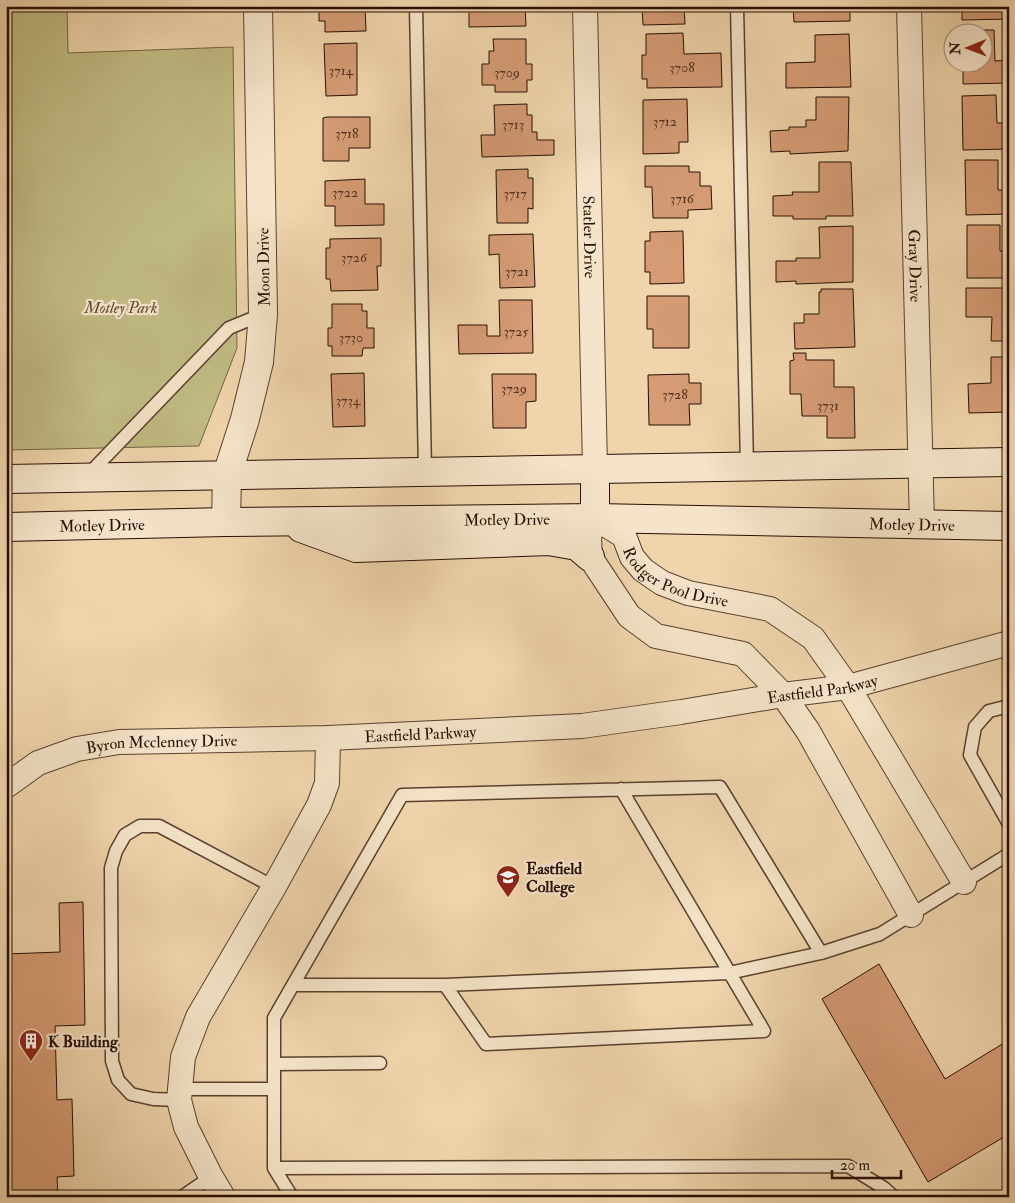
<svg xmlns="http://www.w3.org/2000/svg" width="1015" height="1203" font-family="'IM FELL Double Pica',serif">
<rect width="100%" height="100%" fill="#f0d5ac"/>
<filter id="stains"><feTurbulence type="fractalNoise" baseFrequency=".004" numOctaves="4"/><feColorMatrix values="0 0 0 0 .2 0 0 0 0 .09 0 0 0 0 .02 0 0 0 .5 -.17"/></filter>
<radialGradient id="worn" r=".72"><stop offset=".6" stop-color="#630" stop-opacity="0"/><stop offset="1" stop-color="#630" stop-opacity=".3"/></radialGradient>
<path fill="#c1bb84" stroke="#746444" d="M6,6h61l1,47 165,-6 4,301 -38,98 -193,4z"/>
<path fill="#d59c75" stroke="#270e04" d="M319,6h46l1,25 -41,1v-11h-6z
M469,6h56l1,20 -57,1z
M642,6h42l1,18 -42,1z
M793,6h57v15l-56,1z
M962,6h47v13l-47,1z
M962,30h32l1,31 14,-1v23l-46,1v-22h19v-30h-20z
M683,33l1,21 37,-1 1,34 -75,1v-9h-5v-24h4v-21z
M849,34l2,53 -65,1v-25l29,-1v-27z
M493,39h33v25h6v16h-5v12h-32v-7h-13v-21h7v-13h5z
M357,43v52l-31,1 -2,-52z
M996,95l1,28h12v26l-46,1 -1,-54z
M816,97h33l-1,54 -58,3v-3l-19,1 -1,-21 19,-1v-3h17v-7h10z
M687,99l1,43h-9v11l-36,1v-54z
M527,104v11h5v17h5v8h17v15l-72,2 -1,-22h14l-1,-30z
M327,117h43v31h-21v13h-26v-43z
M965,160h33v30h11v24l-43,1z
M819,162h32l2,54h-27v3h-33v-3h-20v-20l20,-1 -1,-3h27z
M645,166h44v6h11v14h11l1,23 -24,1v8h-35l-1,-31h-7z
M528,169v9h5v31l-5,-1v15h-31l-1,-53z
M365,179v25h19v21l-49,1v-20h-10v-25z
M967,225h33v26l9,1v26h-42z
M853,226v56l-57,2v-3l-20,1v-21h20v-3h24l-1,-31z
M683,231l1,52 -34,1v-12h-5v-31h5v-9z
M533,234l2,53 -35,1 -1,-34 -10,1v-20z
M381,238v28h-4l1,24 -47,1 -1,-12h-4v-31h4v-9z
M966,288h43v53h-18l1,-24h-26z
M821,289h32l2,58 -60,2 -1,-26h10v-9h15v-22h2z
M647,296h42v52h-36v-19h-6z
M499,300h33l1,53 -74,1 -1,-29h29v11h13z
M332,304h30v7h5v17h7v20h-11l-1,8h-30v-10h-4v-18h4z
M793,353h13v7h28v27h20l1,51h-28v-22h-25l-1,-22h-11v-33l4,-1z
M991,357h18v55l-40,1 -1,-29 23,-1z
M364,373l1,53 -32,1 -2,-53z
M492,374h44v27l-10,1v26h-33z
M689,374v9h12v21h-12l1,21h-41l-1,-50z
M83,902l2,123 -30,1 2,74 15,-1 2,77 -17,1 1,18 -52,2v-243l54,-2 -1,-49z
M879,964l66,115 64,-39v94l-81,48 -106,-183z"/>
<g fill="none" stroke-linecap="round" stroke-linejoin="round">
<g stroke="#59402e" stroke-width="15">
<path id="service" d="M416,6l9,465
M737,6l10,460
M87,476l142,-148 34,-14
M1009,706l-20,5 -14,16 -5,28 39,69
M293,985h152l41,59 278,-13 -143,-242
M445,985l284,-12 92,-20 59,-19 129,-80
M274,1064l106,-1
M179,1089h95
M179,1100l-26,-1 -22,-5 -13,-14 -6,-19 -1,-193 5,-17 9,-16 15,-9h19l115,61
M274,1168l574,-2 36,22 -6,9
M884,1188l10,9
M182,1197l29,-20
M292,1197l-18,-29v-150l128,-223 318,-8 101,166"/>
</g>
<g stroke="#59402e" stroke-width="26">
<g id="minor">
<path id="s1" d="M585,6l10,462"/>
<path id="s2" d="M909,6l13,519"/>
<path id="s3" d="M6,786l32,-23 39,-14 42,-7 209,-4 254,-12 99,-14 102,-17 65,-8 161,-44"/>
<path id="s4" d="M911,915l-103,-184 -25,-36 -40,-41 -87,-18 -27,-20 -39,-59 -1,-20 6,-19 29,18 8,21 11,13 19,13 26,10 82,16 43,29 35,49 116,195"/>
<path d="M223,1197l-12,-20 -25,-50 -7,-27 4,-43 15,-40 76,-130 45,-82 8,-22 1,-45"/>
</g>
</g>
<g stroke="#59402e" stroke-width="30">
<path id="tertiary" d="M226,522l1,-47 18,-56 14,-57 4,-48 -5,-308"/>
</g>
<g stroke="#270e04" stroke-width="30">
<g id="secondary">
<path d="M595,468v50"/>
<path d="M6,479l1003,-17"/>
<path id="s5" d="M6,527l220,-5 369,-4 414,8"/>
<path d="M301,528l55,20 193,-7 28,5 13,11"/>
</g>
</g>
<use href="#service" stroke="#f5e4c9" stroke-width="12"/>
<use href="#minor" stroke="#f5e4c9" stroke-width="24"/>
<use href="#tertiary" stroke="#f5e4c9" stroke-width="28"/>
<use href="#secondary" stroke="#f5e4c9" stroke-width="28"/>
</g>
<defs>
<g id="university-pin" transform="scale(1.25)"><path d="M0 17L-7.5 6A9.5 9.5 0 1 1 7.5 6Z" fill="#8f2418" stroke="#f5e4c9"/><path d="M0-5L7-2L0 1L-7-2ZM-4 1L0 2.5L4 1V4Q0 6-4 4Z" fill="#fff"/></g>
<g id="building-pin" transform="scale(1.25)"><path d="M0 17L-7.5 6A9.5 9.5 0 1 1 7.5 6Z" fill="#8f2418" stroke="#f5e4c9"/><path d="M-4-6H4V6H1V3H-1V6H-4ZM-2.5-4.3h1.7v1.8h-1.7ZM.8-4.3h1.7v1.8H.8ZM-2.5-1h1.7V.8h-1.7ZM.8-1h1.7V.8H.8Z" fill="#fff"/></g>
</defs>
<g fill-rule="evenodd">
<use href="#university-pin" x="508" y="877"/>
<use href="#building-pin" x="31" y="1041"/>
</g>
<g text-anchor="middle" stroke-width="4.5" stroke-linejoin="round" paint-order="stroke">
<g font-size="14" fill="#523220">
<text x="682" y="72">3708</text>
<text x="341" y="75">3714</text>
<text x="507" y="77">3709</text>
<text x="665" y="126">3712</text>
<text x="513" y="129">3713</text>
<text x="347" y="138">3718</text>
<text x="345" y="197">3722</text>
<text x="515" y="198">3717</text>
<text x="682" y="203">3716</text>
<text x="354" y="262">3726</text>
<text x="517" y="276">3721</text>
<text x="516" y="336">3725</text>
<text x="351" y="342">3730</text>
<text x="514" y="393">3729</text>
<text x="675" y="399">3728</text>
<text x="348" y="405">3734</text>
<text x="828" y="410">3731</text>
</g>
<g font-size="16" fill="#270e04" stroke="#f5e4c9">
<text dy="6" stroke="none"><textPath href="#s1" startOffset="231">Statler Drive</textPath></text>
<text dy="6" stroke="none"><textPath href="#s2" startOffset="260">Gray Drive</textPath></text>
<text transform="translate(263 267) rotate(-91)" y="6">Moon Drive</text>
<text dy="6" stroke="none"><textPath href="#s5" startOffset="501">Motley Drive</textPath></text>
<text dy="6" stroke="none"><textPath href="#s5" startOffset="96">Motley Drive</textPath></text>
<text dy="6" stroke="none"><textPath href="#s5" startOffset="906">Motley Drive</textPath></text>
<text dy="6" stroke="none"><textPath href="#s4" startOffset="651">Rodger Pool Drive</textPath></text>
<text dy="6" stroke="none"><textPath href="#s3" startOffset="830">Eastfield Parkway</textPath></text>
<text dy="6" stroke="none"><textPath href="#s3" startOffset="425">Eastfield Parkway</textPath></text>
<text dy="6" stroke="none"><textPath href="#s3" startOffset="166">Byron Mcclenney Drive</textPath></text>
</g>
<g font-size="16" font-style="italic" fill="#5d4b31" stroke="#f5e4c9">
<text x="121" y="313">Motley Park</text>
</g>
<g font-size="16" font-weight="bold" fill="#270e04" stroke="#f5e4c9" text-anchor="start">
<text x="526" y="874">Eastfield<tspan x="526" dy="18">College</tspan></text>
<text x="48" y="1047">K Building</text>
</g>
</g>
<rect width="1015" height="1203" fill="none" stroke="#f0d5ac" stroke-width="25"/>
<rect x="8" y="8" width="1000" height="1188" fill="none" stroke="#270e04" stroke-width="2.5"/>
<rect x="12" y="12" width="990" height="1178" fill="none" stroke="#270e04"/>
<g transform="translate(968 48) rotate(269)"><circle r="24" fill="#f5e4c9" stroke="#a38e7a"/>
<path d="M0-4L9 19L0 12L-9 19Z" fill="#8f2418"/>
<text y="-8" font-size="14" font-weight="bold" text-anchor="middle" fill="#270e04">N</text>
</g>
<path d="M832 1170v8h69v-8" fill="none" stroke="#270e04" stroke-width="2.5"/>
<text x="840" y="1170" font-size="15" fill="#270e04" stroke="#f5e4c9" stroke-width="4" paint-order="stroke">20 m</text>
<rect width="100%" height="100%" filter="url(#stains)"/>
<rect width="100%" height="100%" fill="url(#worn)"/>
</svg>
